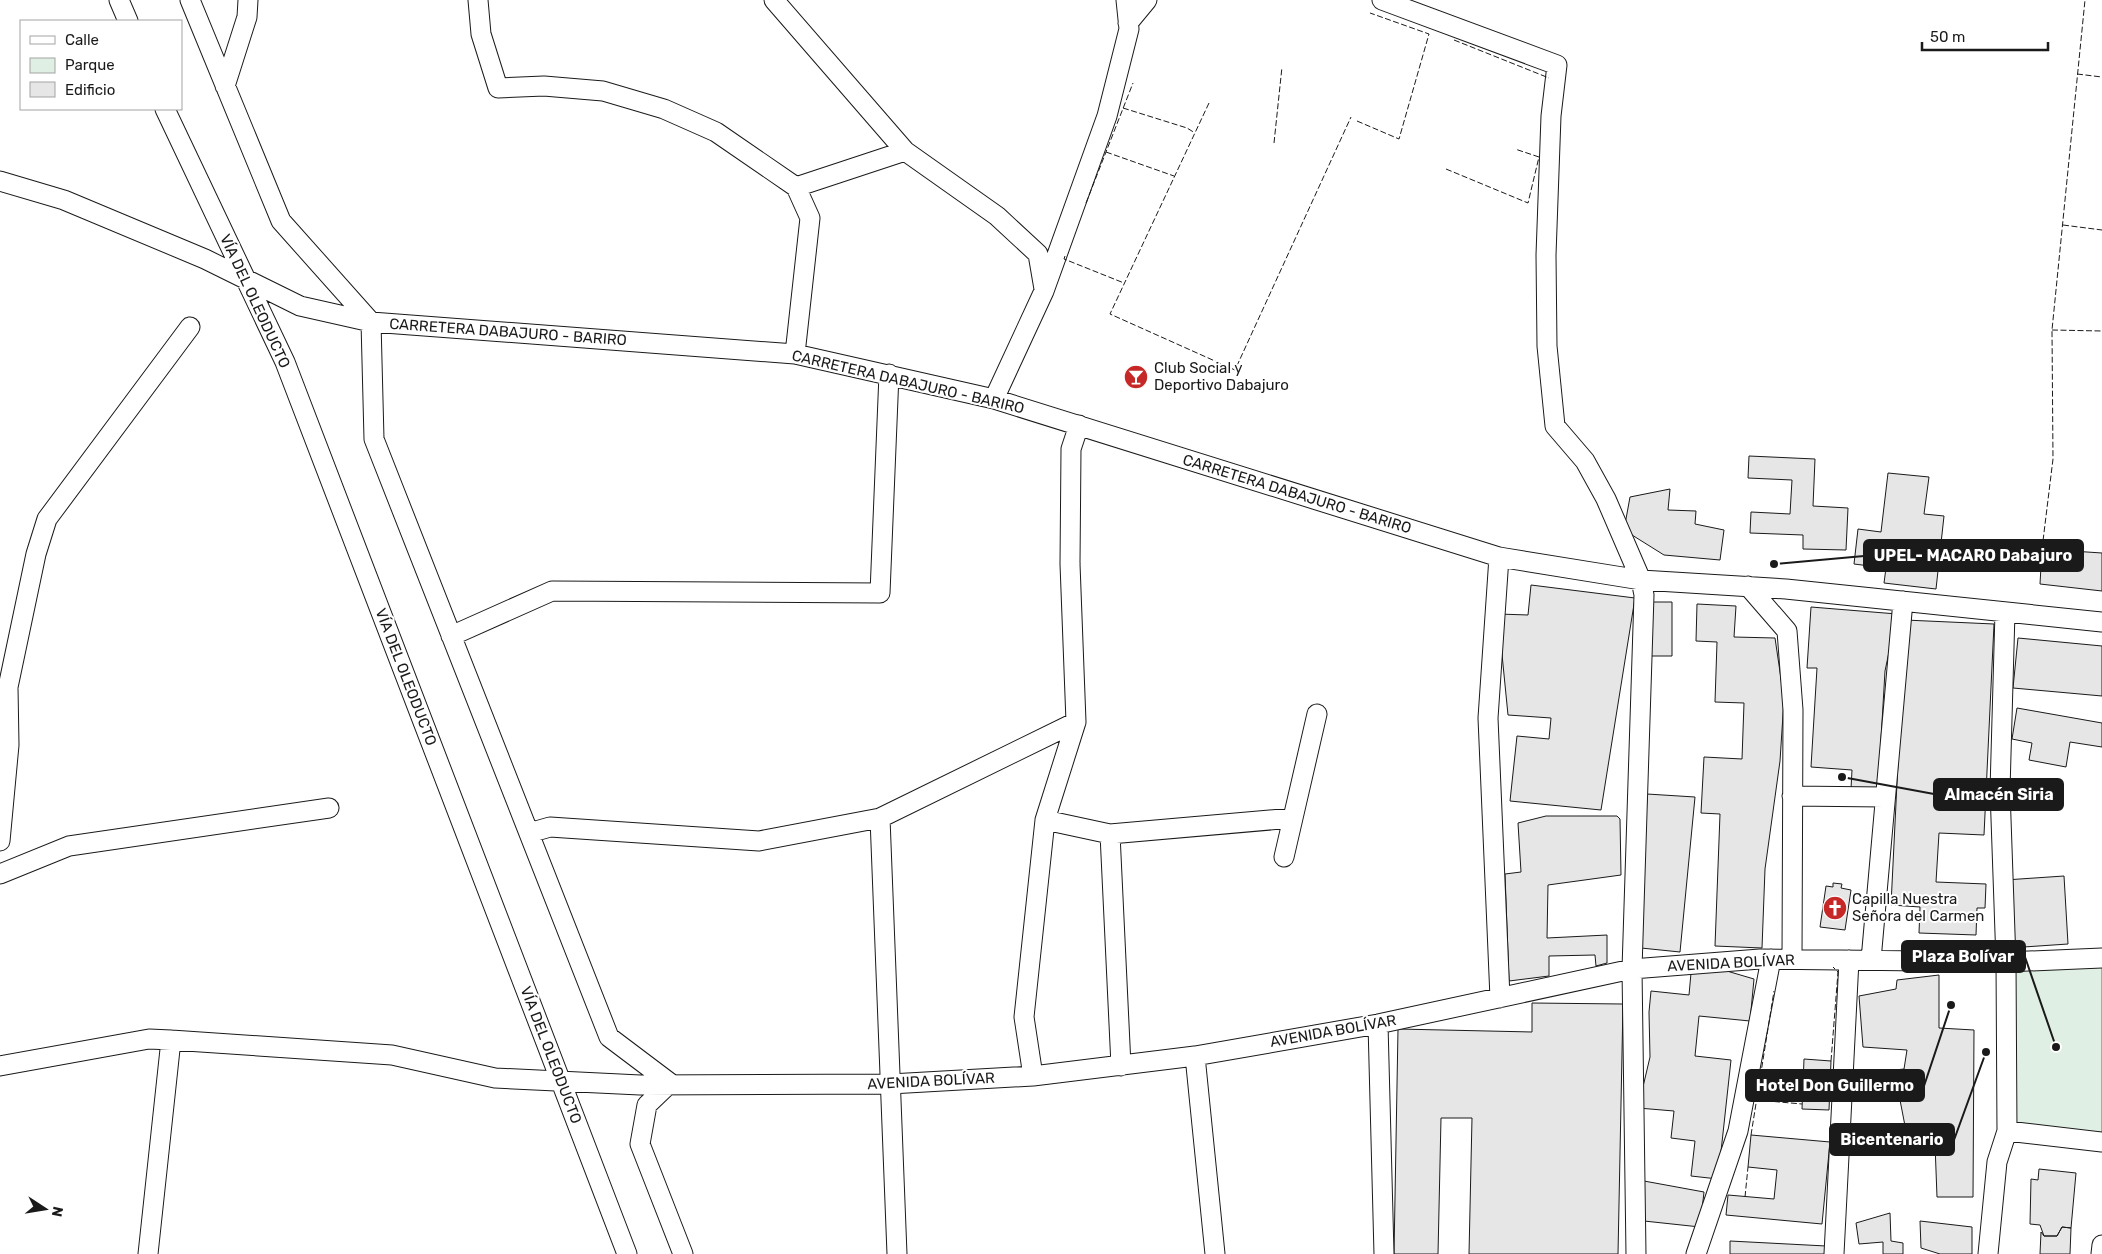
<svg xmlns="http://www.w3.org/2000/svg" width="2102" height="1254" font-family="Rubik,sans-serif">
<rect width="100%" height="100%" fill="#fff"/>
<path fill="#e0efe3" stroke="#6a6a6a" d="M2102,964v171l-90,-8 -3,-160z"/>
<path fill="#e6e6e6" stroke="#1a1a1a" d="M1749,456l66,3 -2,47 35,2 -2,42 -43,-1v-14l-53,-2 1,-21 39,2 2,-34 -44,-2z
M1888,473l41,4 -5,37 20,2 -8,73 -52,-6 2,-15 -32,-4 4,-35 23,3z
M1670,489l-2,21 28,1 -1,13 29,6 -4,30 -56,-5 -40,-25 6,-33z
M2042,549l60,4v38l-62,-7z
M1531,585l104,13 -34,212 -91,-9 7,-65 32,3 2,-21 -43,-3 -10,-101 30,1z
M1648,602h24v54h-24z
M1697,604l39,2 -2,31 41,1 9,61 -4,62 -15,108 -3,79 -47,-2 5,-132 -19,-1 3,-56 38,2 2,-56 -29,-1 2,-60 -21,-1z
M1811,607l86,7 -12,57 -7,120 -27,-2 1,-19 -41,-3 6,-99h-10z
M1905,620l89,4 -10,211 -45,-2 -3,49 50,2 -1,24h-8l-1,27 -57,-2 1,-26 -29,-2z
M2018,638l84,8v50l-89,-8z
M2017,708l85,15v24l-32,-5 -4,25 -37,-7 3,-17 -20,-4z
M1647,794l48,3 -15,155 -39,-4z
M1546,816h71l3,3 1,56 -73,10 -1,53 60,-3v28l-11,3 -1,-11 -46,1v20l-40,5 -4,-107 16,-2 -3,-49z
M2064,876l4,68 -59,4 -4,-68z
M1833,883l9,1 -1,4 10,2 -6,40 -25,-3 6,-41 7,1z
M1703,964l51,15 -4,42 -51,-5 -4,40 36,4 -13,119 -27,-3 4,-35 -24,-3 3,-27 -36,-3 12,-51 -1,-45 2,-21 38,4 2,-22z
M1939,975v53l35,2 -1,167h-36l-2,-53 15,-6 -44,-7 -6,-31h-39l6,-27 37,-4 3,-19 -44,-3 -4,-51 37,-7 1,-9z
M1532,1003l91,1 -5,250h-149l3,-136h-31l-3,136h-44l4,-225 134,3z
M1804,1059l27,2 -2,49 -27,-1z
M1751,1135l79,7 -8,82 -96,-9 2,-20 46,4 3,-29 -29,-3z
M2039,1169l37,4 -5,55 -9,-1 -5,9h-13l-4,-11 -10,-1 1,-45 7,1z
M1644,1181l60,11 -4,35 -56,-6z
M1890,1213l1,28 12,2v11h-20v-12l-24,2 -3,-21z
M1920,1221l52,6v27h-32l-19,-6z
M2062,1227l9,1 -1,26h-30l1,-22 3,4h13z
M1730,1241l96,5v8h-96z"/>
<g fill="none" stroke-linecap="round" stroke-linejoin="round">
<g stroke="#1a1a1a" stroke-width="21">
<path id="minor" d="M119,0l9,21
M190,0l91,221 90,101 3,117 235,598 61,46 -23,22 -7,39 43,110
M478,0l3,34 17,54 46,-2 59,5 61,18 52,23 80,55 14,31 -15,136
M774,0l131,151
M1382,0l175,65 -6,51 -5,139 1,91 8,80 30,35 21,38 35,81 3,15 -12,374 4,285
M1128,23l19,-23
M225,86l22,-69 1,-17
M165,109l120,253 342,892
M0,181l64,19 141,59 95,47 71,16 424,32 199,45 505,158 142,23 145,9 316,33
M796,187l109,-36 92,65 41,38 6,35
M994,399l50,-108 63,-175 22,-87 -3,-29
M1499,557l-11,161 12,280
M1748,586l39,45 6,79 -1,249
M451,636l101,-45 328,2 9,-219
M1792,796l92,1
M880,818l17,436
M1293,818l24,-104
M1045,820l65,14 183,-16 -9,39
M529,833l21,-6 209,14 121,-23 196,-96 -6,-158 1,-115 8,-24
M1110,834l11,232
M0,841l9,-96 -1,-58 28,-133 11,-35 143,-192
M0,874l69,-28 260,-38
M1871,960l32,-359
M1378,1024l6,230
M1195,1056l20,198
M0,1066l149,-27 22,1 221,15 103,23 145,7 250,-1 143,-8 162,-20 183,-32 254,-55 128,-10 246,3 96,-4
M1033,1076l-9,-59 21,-197 31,-98
M2007,1131l95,11
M148,1254l23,-214
M1696,1254l42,-123 33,-172
M1834,1254l15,-294
M1988,1254l9,-92 10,-31 -1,-169 -6,-172 5,-178
M2101,1254l1,-9"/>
</g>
<use href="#minor" stroke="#fff" stroke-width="19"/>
<path stroke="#1a1a1a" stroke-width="1" stroke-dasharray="6 2.5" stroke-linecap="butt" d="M1454,40l95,38
M2077,74l25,3
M1209,103l-99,211 125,56 116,-253
M1123,108l64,20 8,5
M1357,121l42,18 30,-105 -59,-21
M1274,143l8,-76
M1106,152l68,24
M1446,169l82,34 11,-46 -24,-8
M1086,203l47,-120
M2063,225l39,5
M1065,256l-1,3 60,24
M2052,330l50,1
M2042,549l11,-90 -1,-129 33,-330
M1831,1061l7,-89 -5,-5
M1757,1100l45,4
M1751,1135l23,-144
M1745,1197l3,-30"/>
</g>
<defs>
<g id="bar-disc" transform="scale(1.25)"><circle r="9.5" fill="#c62828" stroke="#fff"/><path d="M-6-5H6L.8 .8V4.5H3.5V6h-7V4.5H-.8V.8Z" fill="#fff"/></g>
<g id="church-disc" transform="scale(1.25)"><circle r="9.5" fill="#c62828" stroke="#fff"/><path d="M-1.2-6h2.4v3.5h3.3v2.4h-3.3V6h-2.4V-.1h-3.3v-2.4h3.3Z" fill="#fff"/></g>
</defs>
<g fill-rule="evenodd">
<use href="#bar-disc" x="1136" y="377"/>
<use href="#church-disc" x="1835" y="908"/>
</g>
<g text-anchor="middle" stroke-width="4" stroke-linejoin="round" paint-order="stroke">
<g font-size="15" fill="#1a1a1a" stroke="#fff">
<text transform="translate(255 301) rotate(65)" y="5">VÍA DEL OLEODUCTO</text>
<text transform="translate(508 332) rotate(4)" y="5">CARRETERA DABAJURO - BARIRO</text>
<text transform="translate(908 382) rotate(13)" y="5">CARRETERA DABAJURO - BARIRO</text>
<text transform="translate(1297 494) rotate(17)" y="5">CARRETERA DABAJURO - BARIRO</text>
<text transform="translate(406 677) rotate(69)" y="5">VÍA DEL OLEODUCTO</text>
<text transform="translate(1731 963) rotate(-3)" y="5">AVENIDA BOLÍVAR</text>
<text transform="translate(1333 1031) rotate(-10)" y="5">AVENIDA BOLÍVAR</text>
<text transform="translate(551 1055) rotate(69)" y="5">VÍA DEL OLEODUCTO</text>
<text transform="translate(931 1081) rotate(-3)" y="5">AVENIDA BOLÍVAR</text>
</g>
<g font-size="15" fill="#1a1a1a" stroke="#fff" text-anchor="start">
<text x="1154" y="373">Club Social y<tspan x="1154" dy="17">Deportivo Dabajuro</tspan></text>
<text x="1852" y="904">Capilla Nuestra<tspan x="1852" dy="17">Señora del Carmen</tspan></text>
</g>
</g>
<path fill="none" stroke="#1a1a1a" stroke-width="2" d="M1774 564L1864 556M1842 777L1934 794M2056 1047L2025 957M1951 1005L1924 1086M1986 1052L1954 1140"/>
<g fill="#1a1a1a" stroke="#fff" stroke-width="2">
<circle cx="1774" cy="564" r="5"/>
<circle cx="1842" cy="777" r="5"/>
<circle cx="2056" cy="1047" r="5"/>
<circle cx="1951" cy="1005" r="5"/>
<circle cx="1986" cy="1052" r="5"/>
</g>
<g fill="#1a1a1a" stroke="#1a1a1a" stroke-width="2">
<rect x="1864" y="540" width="219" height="31" rx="5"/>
<rect x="1934" y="779" width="129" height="31" rx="5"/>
<rect x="1902" y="941" width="123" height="31" rx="5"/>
<rect x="1746" y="1070" width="178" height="31" rx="5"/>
<rect x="1830" y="1124" width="124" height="31" rx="5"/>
</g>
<g font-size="16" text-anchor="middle" font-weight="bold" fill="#fff">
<text x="1973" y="561">UPEL- MACARO Dabajuro</text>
<text x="1999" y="800">Almacén Siria</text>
<text x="1963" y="962">Plaza Bolívar</text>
<text x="1835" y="1091">Hotel Don Guillermo</text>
<text x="1892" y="1145">Bicentenario</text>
</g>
<rect x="20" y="20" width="162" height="90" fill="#ffffff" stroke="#a3a3a3"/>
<rect x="30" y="36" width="25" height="8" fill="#ffffff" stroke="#a3a3a3"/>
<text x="65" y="45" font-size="15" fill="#1a1a1a">Calle</text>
<rect x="30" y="58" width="25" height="15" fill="#e0efe3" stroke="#a3a3a3"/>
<text x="65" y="70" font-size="15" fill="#1a1a1a">Parque</text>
<rect x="30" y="82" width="25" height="15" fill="#e6e6e6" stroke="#a3a3a3"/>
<text x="65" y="95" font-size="15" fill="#1a1a1a">Edificio</text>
<g transform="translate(45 1209) rotate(102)" stroke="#ffffff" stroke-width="4" paint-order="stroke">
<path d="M0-4L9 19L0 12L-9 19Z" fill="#1a1a1a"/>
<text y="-8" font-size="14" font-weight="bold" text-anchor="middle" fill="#1a1a1a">N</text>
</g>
<path d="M1922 42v8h126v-8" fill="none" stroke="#1a1a1a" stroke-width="2.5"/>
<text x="1930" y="42" font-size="15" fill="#1a1a1a" stroke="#ffffff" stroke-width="4" paint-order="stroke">50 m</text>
</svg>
